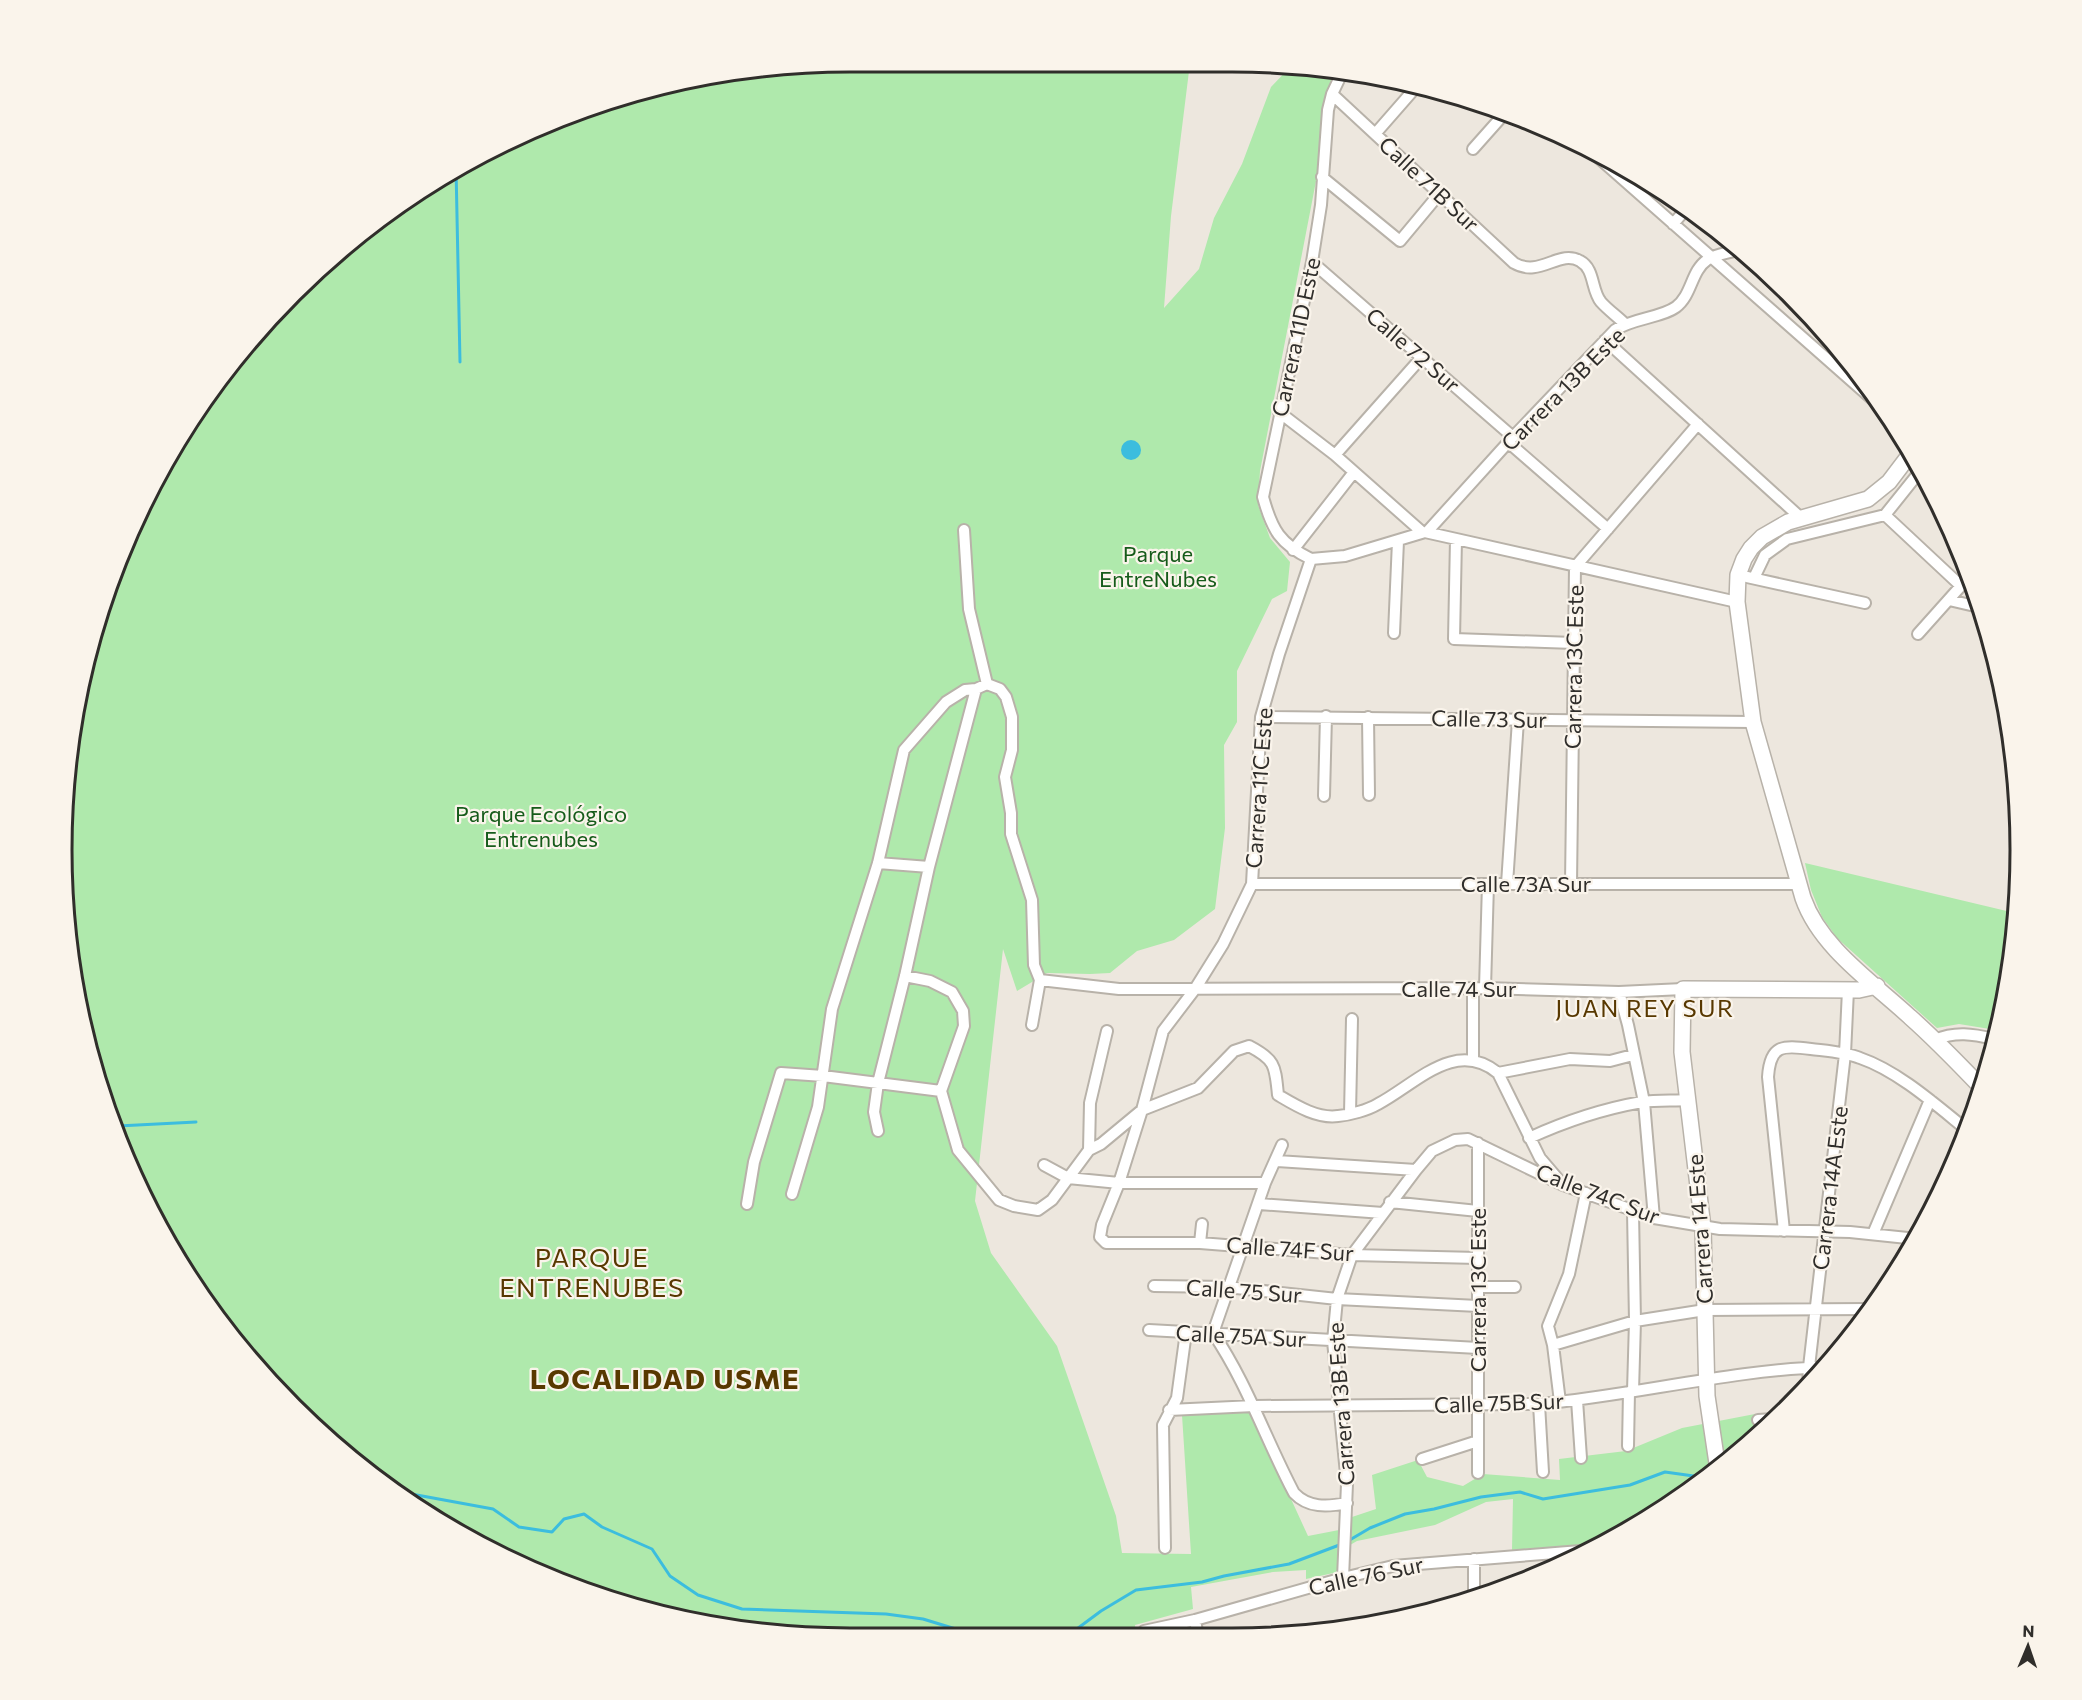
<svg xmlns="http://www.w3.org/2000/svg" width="2082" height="1700" font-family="Commissioner,sans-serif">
<rect width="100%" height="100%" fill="#ede7de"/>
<path fill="#afe9ac" d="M850,62l340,1 -19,153 -7,92 35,-39 15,-51 28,-54 29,-77 22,-23 45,6 -13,28 -8,78 -57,295 -2,34 12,33 20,24 -3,29 -15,8 -35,72v51l-13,23 1,83 -10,81 -41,31 -37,11 -27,22 -20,1 -43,-1 -30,18 -14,-42 -28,252 16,52 66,93 59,170 6,37 69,1 -9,-139 69,-3 57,124 31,-6 1,-9 36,-12 -4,-34 46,-15 9,17 36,9 20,-12 77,6 -1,-21 67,-8 56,-23 73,-14 1,10 13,-1 -57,53 -109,67 -91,7 1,-51 -27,3 -51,23 -78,16 -19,11v20l-32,7v-9l-33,2 -82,15 2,22 -58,16 1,12h-337l-153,-25 -144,-55 -132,-82 -145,-145 -82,-132 -66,-195 -14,-204 40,-202 91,-185 99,-120 163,-125 190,-79z
M1805,863l210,50 -1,40 -18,77 -37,-6 -22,4 -100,-90 -15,-21 -11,-27z"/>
<path fill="#3cbdde" d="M1121 450a10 10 0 1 1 20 0a10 10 0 1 1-20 0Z"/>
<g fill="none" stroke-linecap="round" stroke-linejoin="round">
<path stroke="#3cbdde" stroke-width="3" d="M456,167l4,195
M118,1126l78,-4
M395,1491l98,18 26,18 33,5 12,-13 20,-5 18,13 50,22 18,27 28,19 44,14 144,5 37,5 59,18
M1348,1541l22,-13 35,-14 29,-5 47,-12 39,-5 23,7 87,-14 35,-13 43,6
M1066,1637l35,-26 35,-21 66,-8 22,-6 65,-12 53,-20"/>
<g stroke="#b8b2a9" stroke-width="14">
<path id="street" d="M1332,94l182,169c26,15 45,-14 66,-2 15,8 11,29 21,41 7,8 16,14 24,22
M1375,134l42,-48
M1473,149l32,-36
M1592,152l295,260
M1322,177l78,64 40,-48
M1673,224l14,-16
M1312,262l201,175
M1605,340l196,178
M1279,412l56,43 87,77
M1508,442l100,87
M1335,455l87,-98
M1885,515l76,71
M964,530l5,79 18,75
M1427,532l86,-95 102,-107c18,-12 46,-12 61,-23 16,-12 15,-36 31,-47 8,-6 21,-7 31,-10
M1456,539l-2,100 120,4
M1293,550l61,-78
M1311,559l-32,95 -18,63 -9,167 -29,60 -28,45 -32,42 -21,79 -23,73 -17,42 -2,12 6,6h94l152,12 126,3
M1311,559c-31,-15 -39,-29 -48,-62l49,-235 9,-57 7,-95 4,-16 11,-23
M1311,559l34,-3 80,-24 312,70
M1747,577l118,26
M1754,578l11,-23 22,-16 98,-24 36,-45
M1949,600l30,7
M1394,633l4,-92
M1918,634l50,-56
M987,684l13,5 6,8 6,20v33l-7,27 6,36v21l21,66 2,65 6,15 -8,45
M1261,717l492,5
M1368,717l1,78
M1324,796l2,-80
M878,863l51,4
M1252,884h548
M1507,884l11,-164
M1571,884l4,-317 123,-143
M905,976l25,5 22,11 11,19 1,15 -23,65 17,59 41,50 15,6 24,4 14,-10 37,-50 12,-6 41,-34 56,-22 36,-37 15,-5c27,14 26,20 29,49 17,10 39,24 60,21 12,-1 30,-6 40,-12 38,-20 77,-66 120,-31l42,85 23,27
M1040,980l79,9 366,-1 134,4 64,-3
M1485,988l3,-104
M1473,989v71
M1619,992l9,33 16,77 10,116
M1935,1040c20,-9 38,-6 59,-1
M1498,1073l72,-14 40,2 23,-6
M1350,1113l2,-94
M878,1131l-4,-19 4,-29 27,-107 24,-109 47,-178
M1529,1138c37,-17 73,-29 113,-36 15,-2 31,-1 47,-2
M1478,1143v330
M1282,1145l-17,38 -52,150c34,50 53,107 81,160 14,15 33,14 53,10
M1089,1150l1,-47 17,-72
M1277,1161l139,9
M1044,1165l24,13 51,5h146
M792,1194l26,-87 14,-98 46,-146 26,-113 42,-48 19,-12 11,-1 11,-5
M1390,1202l88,9
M747,1204l7,-42 27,-89 42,3 118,15
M1259,1204l124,9
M1633,1212l2,109 -2,70
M1784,1231l-16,-154c2,-32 14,-32 43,-28 16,2 34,3 49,9 38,13 76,47 107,72
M1873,1234l57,-134
M1200,1243l2,-19
M1154,1286l73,1 110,12 141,7
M1478,1287h37
M1149,1330l329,18
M1553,1345l82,-24 70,-11 164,-1
M1808,1385l1,-18 36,-313 3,-64
M1577,1400l4,58
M1560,1402l-7,-57 -5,-19 21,-52 17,-81
M1539,1404l4,68
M1169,1410l85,-4 285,-2c97,-9 191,-34 288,-37
M1758,1420l15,-1
M1628,1446l1,-54
M1422,1459l56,-18
M1165,1548l-2,-123 14,-27 9,-66
M1474,1559v38
M1343,1578l4,-94 -14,-143 4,-42 15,-44 64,-85 16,-19 23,-11 13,-1 95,46 91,33 66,11 130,3 67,7
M1195,1620l3,17
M1144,1631l51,-11 148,-42 50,-12 200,-16"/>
</g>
<g stroke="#b8b2a9" stroke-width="18">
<path id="secondary" d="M1911,453l-22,29 -21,17 -80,23 -26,15 -11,11 -7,11 -6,16 -1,27 16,120 50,176c17,49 69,84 107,119 25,22 49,47 72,71
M1718,1470l-11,-74 -4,-168 -21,-176 1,-63 176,1 18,-4"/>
</g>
<use href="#street" stroke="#fff" stroke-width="10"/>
<use href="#secondary" stroke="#fff" stroke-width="15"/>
</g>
<g text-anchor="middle" stroke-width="4.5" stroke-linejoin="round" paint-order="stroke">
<g font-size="22" fill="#302e2b" stroke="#faf4eb">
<text transform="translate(1429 184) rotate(43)" y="8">Calle 71B Sur</text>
<text transform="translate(1296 337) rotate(-78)" y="8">Carrera 11D Este</text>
<text transform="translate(1413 350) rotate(41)" y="8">Calle 72 Sur</text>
<text transform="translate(1563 389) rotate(-45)" y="8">Carrera 13B Este</text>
<text transform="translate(1574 667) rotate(-89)" y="8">Carrera 13C Este</text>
<text transform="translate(1489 719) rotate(1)" y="8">Calle 73 Sur</text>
<text transform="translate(1259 788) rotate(-86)" y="8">Carrera 11C Este</text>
<text x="1526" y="892">Calle 73A Sur</text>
<text x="1459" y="997">Calle 74 Sur</text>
<text transform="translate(1830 1188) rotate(-83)" y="8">Carrera 14A Este</text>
<text transform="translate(1598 1194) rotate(21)" y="8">Calle 74C Sur</text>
<text transform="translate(1700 1229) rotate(-94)" y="8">Carrera 14 Este</text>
<text transform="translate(1290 1249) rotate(4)" y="8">Calle 74F Sur</text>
<text transform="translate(1478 1290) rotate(-90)" y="8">Carrera 13C Este</text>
<text transform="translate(1244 1291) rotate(4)" y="8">Calle 75 Sur</text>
<text transform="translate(1241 1336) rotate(3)" y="8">Calle 75A Sur</text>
<text transform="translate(1499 1403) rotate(-2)" y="8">Calle 75B Sur</text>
<text transform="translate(1341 1404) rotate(-94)" y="8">Carrera 13B Este</text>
<text transform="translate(1366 1576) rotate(-12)" y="8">Calle 76 Sur</text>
</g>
<g font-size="22" fill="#165b1a" stroke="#faf4eb">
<text x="1158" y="562">Parque<tspan x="1158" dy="25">EntreNubes</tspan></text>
<text x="541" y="822">Parque Ecológico<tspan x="541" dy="25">Entrenubes</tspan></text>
</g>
<g font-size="24" letter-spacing="1.5" fill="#583800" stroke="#faf4eb">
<text x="1645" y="1017">JUAN REY SUR</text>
</g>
<g font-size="26" letter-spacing="1.5" fill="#583800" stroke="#faf4eb">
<text x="592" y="1267">PARQUE<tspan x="592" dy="30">ENTRENUBES</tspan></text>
</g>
<g font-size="28" font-weight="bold" letter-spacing="1.5" fill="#583800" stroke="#faf4eb">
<text x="665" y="1389">LOCALIDAD USME</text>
</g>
</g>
<path d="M0 0H2082V1700H0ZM850 72H1232A778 778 0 0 1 2010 850V850A778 778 0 0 1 1232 1628H850A778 778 0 0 1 72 850V850A778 778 0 0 1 850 72Z" fill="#faf4eb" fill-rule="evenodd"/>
<path fill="none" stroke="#302e2b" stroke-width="3" d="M850 72H1232A778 778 0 0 1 2010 850V850A778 778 0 0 1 1232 1628H850A778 778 0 0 1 72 850V850A778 778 0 0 1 850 72Z"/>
<g transform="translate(2028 1646) rotate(2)" stroke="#faf4eb" stroke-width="4.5" paint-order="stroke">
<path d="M0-4.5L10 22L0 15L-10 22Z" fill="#302e2b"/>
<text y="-9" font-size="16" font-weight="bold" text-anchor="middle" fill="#302e2b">N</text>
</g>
</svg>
